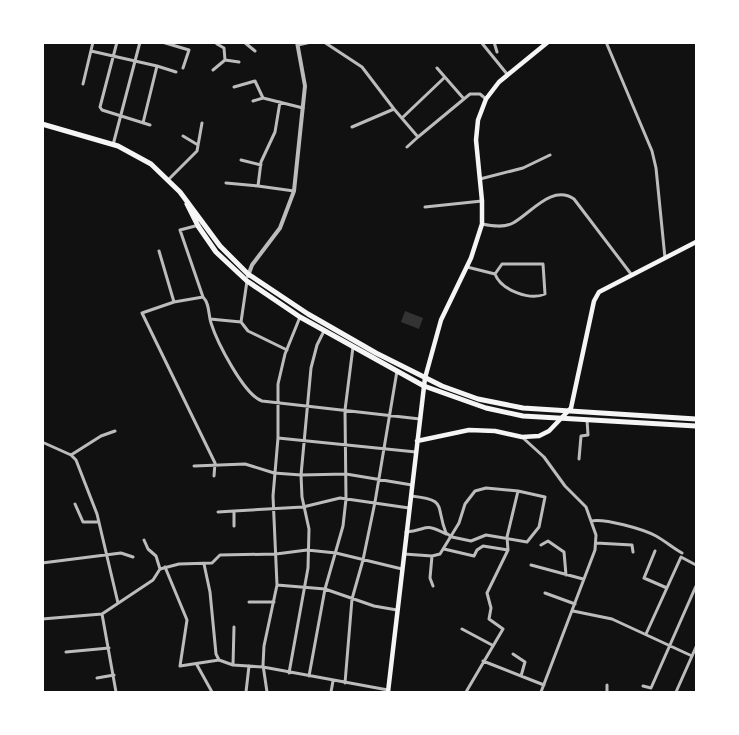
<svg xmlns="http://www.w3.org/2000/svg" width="739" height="735" font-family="'IBM Plex Sans',sans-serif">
<rect width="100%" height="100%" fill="#111"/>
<path fill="#333" d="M405,311l18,7 -4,11 -18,-7z"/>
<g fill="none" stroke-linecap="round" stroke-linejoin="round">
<path stroke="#bcbcbc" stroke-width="3" d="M117,42l-17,65 2,3 48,15
M162,42l27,8 -6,18
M244,42l11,9
M324,42l38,25 32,42 24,28 52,-43h10l6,5
M481,42l26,32
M494,42l3,10
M606,42l46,109 4,17 9,90
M217,44l7,4 1,12 14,2
M298,45l13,-3
M91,51l66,15
M437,68l27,31
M213,70l12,-10
M83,84l10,-42
M234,87l21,-6 8,17 40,10
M253,101l10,-3
M280,102l-5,30 -14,30 -3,24 36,5
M402,118l42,-40
M143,123l14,-57 19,6
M352,127l42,-18
M183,136l15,9
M113,145l27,-103
M407,147l11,-10
M241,160l20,5
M169,179l28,-28 5,-28
M480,179l43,-11 27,-13
M226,183l32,3
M425,207l57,-6
M482,224c10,2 22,4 31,-1 18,-10 39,-39 61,-24l57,75
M199,225l-19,5 23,67c7,7 5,17 8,26 6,19 33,72 51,78l158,18
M159,251l15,51 29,-5
M467,267l28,7 7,-10h41l2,30c-15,7 -44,-4 -50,-20
M174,302l-32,11 73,150 -1,13
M210,319l31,3 7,9 39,19
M241,322l6,-41
M522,437l22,20 21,29 21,21 10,28 -1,15 -54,142
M278,438l138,14
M42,442l29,13 5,5 21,54 21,89
M71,455l30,-19 14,-5
M579,459l2,-23 7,-1 -1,-15
M194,466l51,-2 29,9 27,2 45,-1 66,11
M411,496c37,4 24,9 35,37l6,4 19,4 15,-6 41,7 12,-15 6,-30 -27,-6
M75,504l8,18h16
M218,512l16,-1
M591,521c13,-3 52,8 65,15 9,5 17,12 26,17
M234,526v-15l69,-4 37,-9 69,10
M406,532c22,-2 18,-10 40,2
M144,540l4,9 8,7 4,13
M596,543l36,2 1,7
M541,545l7,-4 16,11 2,23
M655,551l-11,27 23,10
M404,554l28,2 8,-2 19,-31 6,-19 10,-13 11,-3 32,3 -11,46 1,13 -25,-4 -6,4 -3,6 -30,-7
M432,556l-2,22 3,8
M42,563l79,-10 12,4
M204,564l6,28 6,62 3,6 14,5 30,2 125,23
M531,565l52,14
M165,567l22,53 -7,46 39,-6
M277,585l48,4 49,17 23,4
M545,593l30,11
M249,602h25
M573,611l39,8 80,37
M102,614l14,78
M42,619l60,-5 51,-34 7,-11 19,-5 33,-1 8,-8 56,-1 31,-4 29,3 66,16
M462,629l30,16
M646,634l35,-77 15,8
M66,652l43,-4
M513,654l12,8 -4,14
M483,661l61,24
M197,665l15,27
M233,665l1,-38
M289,673l19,-105 1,-39 -7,-32 -1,-22 10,-107 6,-23 7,-14
M309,676l16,-87 18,-63 3,-27 -1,-89 8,-63
M97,678l17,-3
M345,683l7,-84 11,-39 12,-58 22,-131
M643,686l8,2 45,-102
M246,692l3,-26
M267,692l-4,-27 1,-19 13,-61 -4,-89 5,-58v-54l7,-30 15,-37
M331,692l2,-11
M466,692l37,-63 -14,-10 2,-11 -4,-15 21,-43
M607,692v-7
M676,692l20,-45"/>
<path stroke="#bcbcbc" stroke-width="4" d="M248,276l4,-11 28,-37 14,-37 11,-105 -8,-44"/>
<path stroke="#f5f5f5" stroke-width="4.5" d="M417,441l52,-11 26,1 27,6 17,-1 10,-5 22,-23 23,-107 5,-9 97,-50
M388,692l37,-314 16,-58 30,-62 11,-34v-23l-6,-61 2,-20 8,-21 13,-17 49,-40"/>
<path stroke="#f5f5f5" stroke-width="5" d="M42,124l76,22 33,18 29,28 40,54 28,28 60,40 68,39 66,33 36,13 45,9 173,11
M187,204l11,22 18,26 31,29 53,36 124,69 62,22 37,8 173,10"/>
</g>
<rect width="739" height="735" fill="none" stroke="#ffffff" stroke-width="88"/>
</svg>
